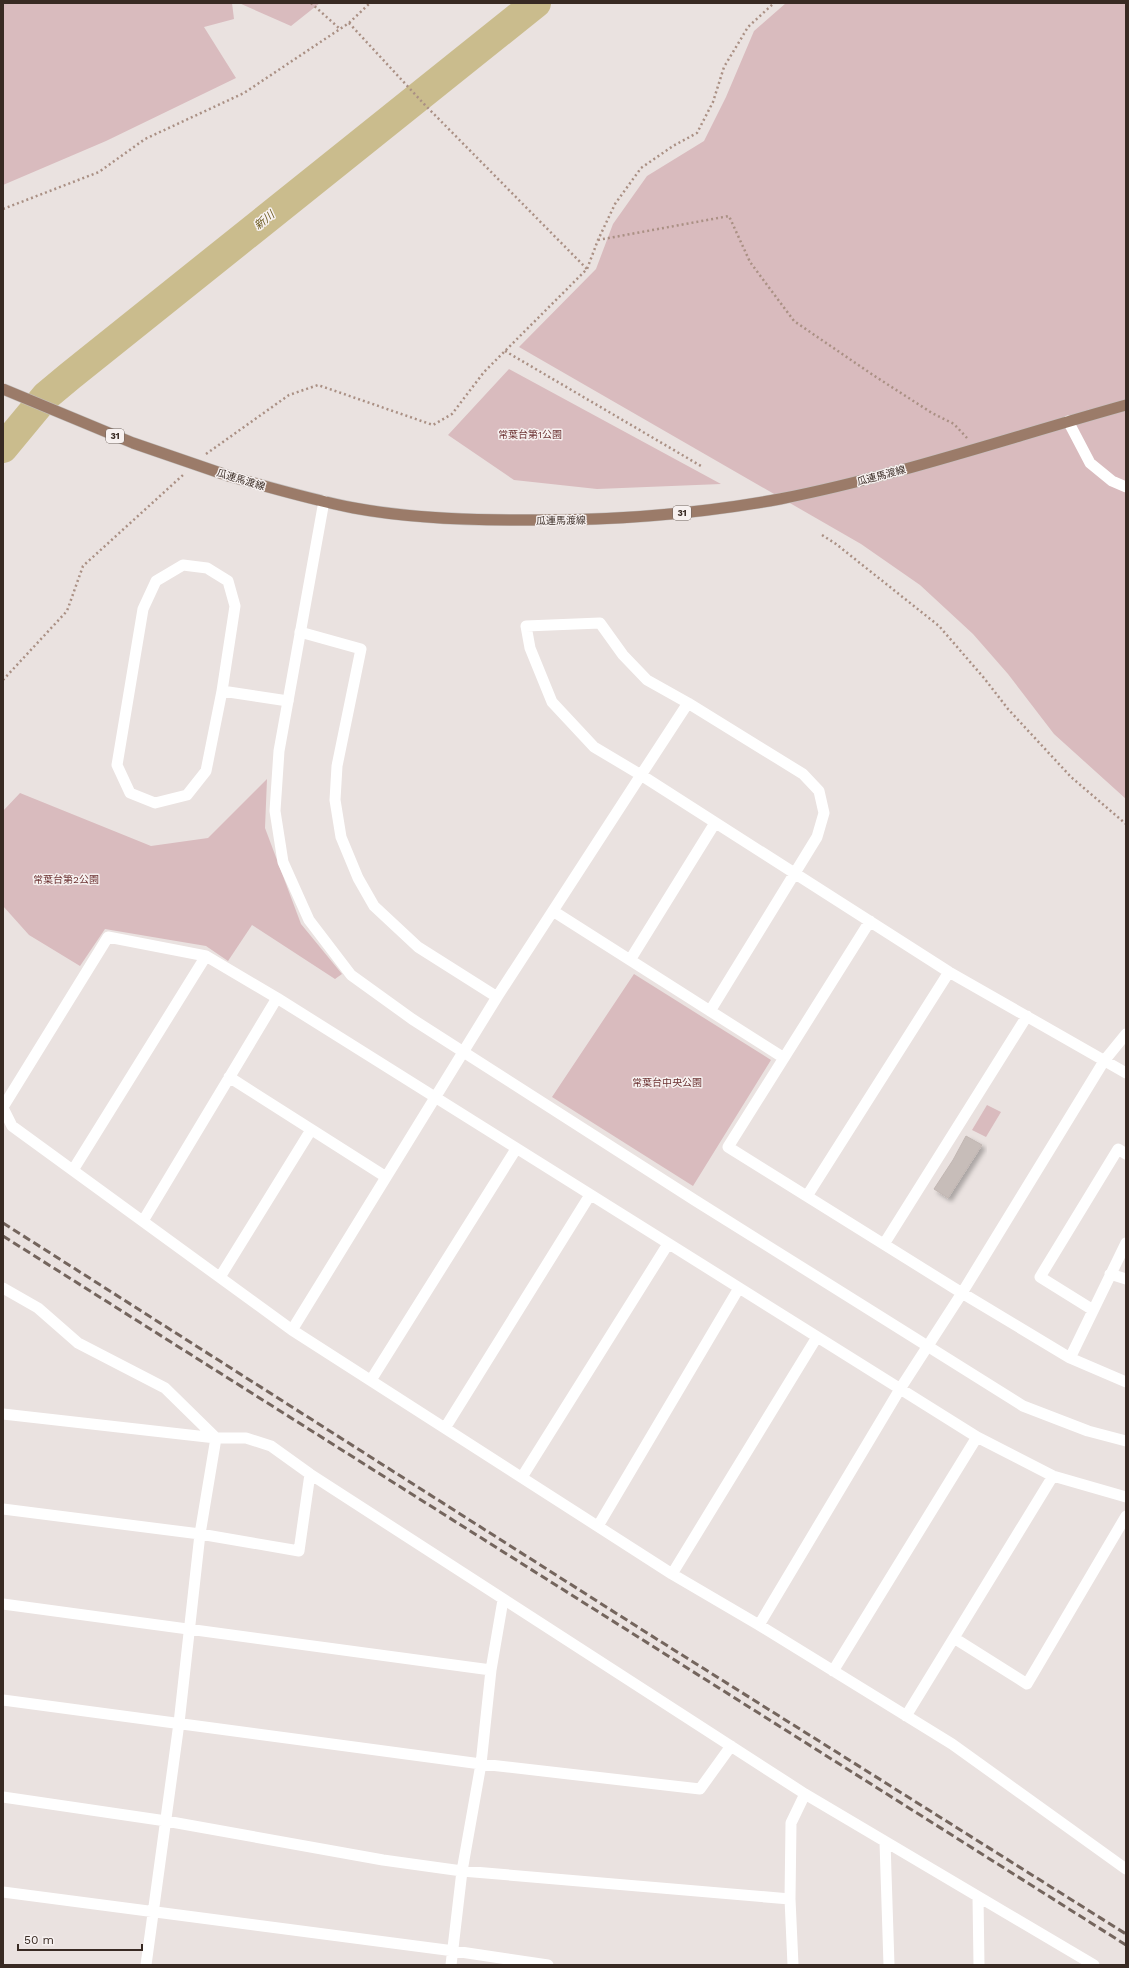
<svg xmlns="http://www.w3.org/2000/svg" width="1129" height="1968" font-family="'Work Sans','Noto Sans JP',sans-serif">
<defs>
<filter id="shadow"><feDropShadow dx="3.5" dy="3.5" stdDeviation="2" flood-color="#0004"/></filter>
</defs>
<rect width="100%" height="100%" fill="#eae2e0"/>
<path fill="#d9bbbe" d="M3,3h229l2,16 -30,8 32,51 -130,63 -103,44z
M239,3h81l-29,23z
M786,3h340v796l-72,-65 -46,-60 -35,-40 -53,-49 -59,-41 -342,-197 77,-78 17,-45 34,-48 57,-35 22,-44 28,-66z
M509,369l212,115 -124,5 -83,-9 -66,-45z
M267,779l-2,49 36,96 41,50 -7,5 -83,-54 -24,36 -22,-15 -101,-17 -25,37 -51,-31 -26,-29v-95l17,-18 131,53 57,-8z
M634,974l137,86 -78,126 -141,-89z
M987,1105l14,7 -15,25 -14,-7z"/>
<path fill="#cabc8d" d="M66,372l7,8 -23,19 -47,57v-16l39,-48z"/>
<path fill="#eae2e0" d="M43,388l16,7 -23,24 -14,-6z"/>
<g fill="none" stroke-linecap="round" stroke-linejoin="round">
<path stroke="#cabc8d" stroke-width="30" d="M3,448l43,-52 24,-20 466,-373"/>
</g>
<path fill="#c7bdb9" stroke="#c2b7b3" filter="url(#shadow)" d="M966,1136l16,9 -34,53 -14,-9 19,-29z"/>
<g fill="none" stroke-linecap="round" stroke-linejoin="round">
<g stroke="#c3bfbd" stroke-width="12">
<path id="primary" d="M229,476c42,12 83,24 125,32 54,10 110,12 165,12 88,1 174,-5 261,-21 117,-23 231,-62 346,-94"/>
</g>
<path stroke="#aa9084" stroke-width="2.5" stroke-dasharray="2 3" stroke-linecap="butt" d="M311,3l29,26
M349,23l75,81 163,165
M3,209l96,-37 46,-33 99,-46 105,-70 21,-20
M598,240l131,-24 21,46 44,59 79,54 59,38 22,11 13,14
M505,351l196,115
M206,454l83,-59 29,-10 115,40 19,-11 32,-42 103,-103 11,-29 17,-36 26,-36 32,-22 24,-13 16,-31 11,-35 24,-40 26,-24
M822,535l14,9 103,82 45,52 24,31 63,68 55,47
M3,680l64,-69 16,-45 100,-91"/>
<path stroke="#fff" stroke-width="11" d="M1068,421l22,42 22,18 14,6
M300,632l61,17 -24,117 -2,34 6,37 17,41 16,28 44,41 79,50
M222,691l-16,80 -19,24 -32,8 -25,-10 -13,-28 26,-156 13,-28 27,-16 24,3 21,13 7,25 -13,85 66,10
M688,703l-41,-23 -24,-25 -23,-32 -74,3 4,22 22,54 42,45 47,28 47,-72 115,71 16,17 5,22 -7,24 -107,174
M553,911l231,147
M870,921l-142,226 234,146 108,65 56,-115
M630,960l85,-137
M229,1077l157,100
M3,1107l105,-170 98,19
M3,1108l9,18 280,204 380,244 87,51 193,119 174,125
M73,1170l133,-214 71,42 700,439 76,39 73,21
M807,1196l142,-224
M143,1221l134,-223
M884,1244l143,-228
M1110,1274l16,5
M220,1277l91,-147
M3,1288l35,20 40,35 87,45 51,50h30l25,8 39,28 495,320 289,171
M1093,1310l-53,-33 78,-128 8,5
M292,1330l205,-333 144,-222 308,197 177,101
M1070,1358l56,24
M371,1380l145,-231
M3,1414l213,24 -16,96 -21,189 -33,242
M445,1428l145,-233
M522,1477l146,-233
M3,1509l197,25 99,17 11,-77
M598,1526l141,-238
M672,1574l145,-237
M3,1604l488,66
M759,1625l141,-236 62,-96 142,-232 22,-27
M954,1638l73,46 99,-168
M833,1671l144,-234
M3,1700l478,64 219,25 31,-43
M906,1716l147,-240
M3,1797l163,24 217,39 79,11 328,28
M885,1842l4,123
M3,1892l451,59 94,14
M978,1897l1,68
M451,1965l11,-94 19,-107 10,-94 12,-70
M793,1965l-3,-66 1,-76 14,-29"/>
<path stroke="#fff" stroke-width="11" d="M324,501l-45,250 -4,60 8,51 26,58 42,55 61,44 284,182 327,205 65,25 38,10"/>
<use href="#primary" stroke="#9b7b69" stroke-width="11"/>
<path stroke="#74655d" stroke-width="3" stroke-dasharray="8 4" stroke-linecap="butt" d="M3,1223l652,415 471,296
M3,1236l1123,709"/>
<g stroke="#c3bfbd" stroke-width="12" stroke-linecap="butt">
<path id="primary-bridge" d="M3,389l130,54 96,33"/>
</g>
<use href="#primary-bridge" stroke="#9b7b69" stroke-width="11"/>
</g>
<g text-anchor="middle" stroke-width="3" stroke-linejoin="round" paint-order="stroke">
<g fill="#f7f1f0" stroke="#716660" stroke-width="1">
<rect x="106" y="429" width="18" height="14" rx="3"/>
<rect x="673" y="506" width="18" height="14" rx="3"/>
</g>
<g font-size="9" font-weight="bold" fill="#382a23">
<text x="115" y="439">31</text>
<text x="682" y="516">31</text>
</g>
<g font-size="10" fill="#6b3131" stroke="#f7f1f0">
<text x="530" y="438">常葉台第1公園</text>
<text x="66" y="883">常葉台第2公園</text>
<text x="667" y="1086">常葉台中央公園</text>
</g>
<g font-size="10" fill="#382a23" stroke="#f7f1f0">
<text transform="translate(881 475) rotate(-15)" y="4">瓜連馬渡線</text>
<text transform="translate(241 479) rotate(17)" y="4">瓜連馬渡線</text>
<text transform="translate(561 520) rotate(-1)" y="4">瓜連馬渡線</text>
</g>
<g font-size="11" font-style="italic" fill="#6e5e23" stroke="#f7f1f0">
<text transform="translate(264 220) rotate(-39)" y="4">新川</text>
</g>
</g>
<rect width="1129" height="1968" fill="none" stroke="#382a23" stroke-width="8"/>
<path d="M18 1944v6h124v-6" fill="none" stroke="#382a23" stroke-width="2"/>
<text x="24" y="1944" font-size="12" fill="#382a23" stroke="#f7f1f0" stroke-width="3" paint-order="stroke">50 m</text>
</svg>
